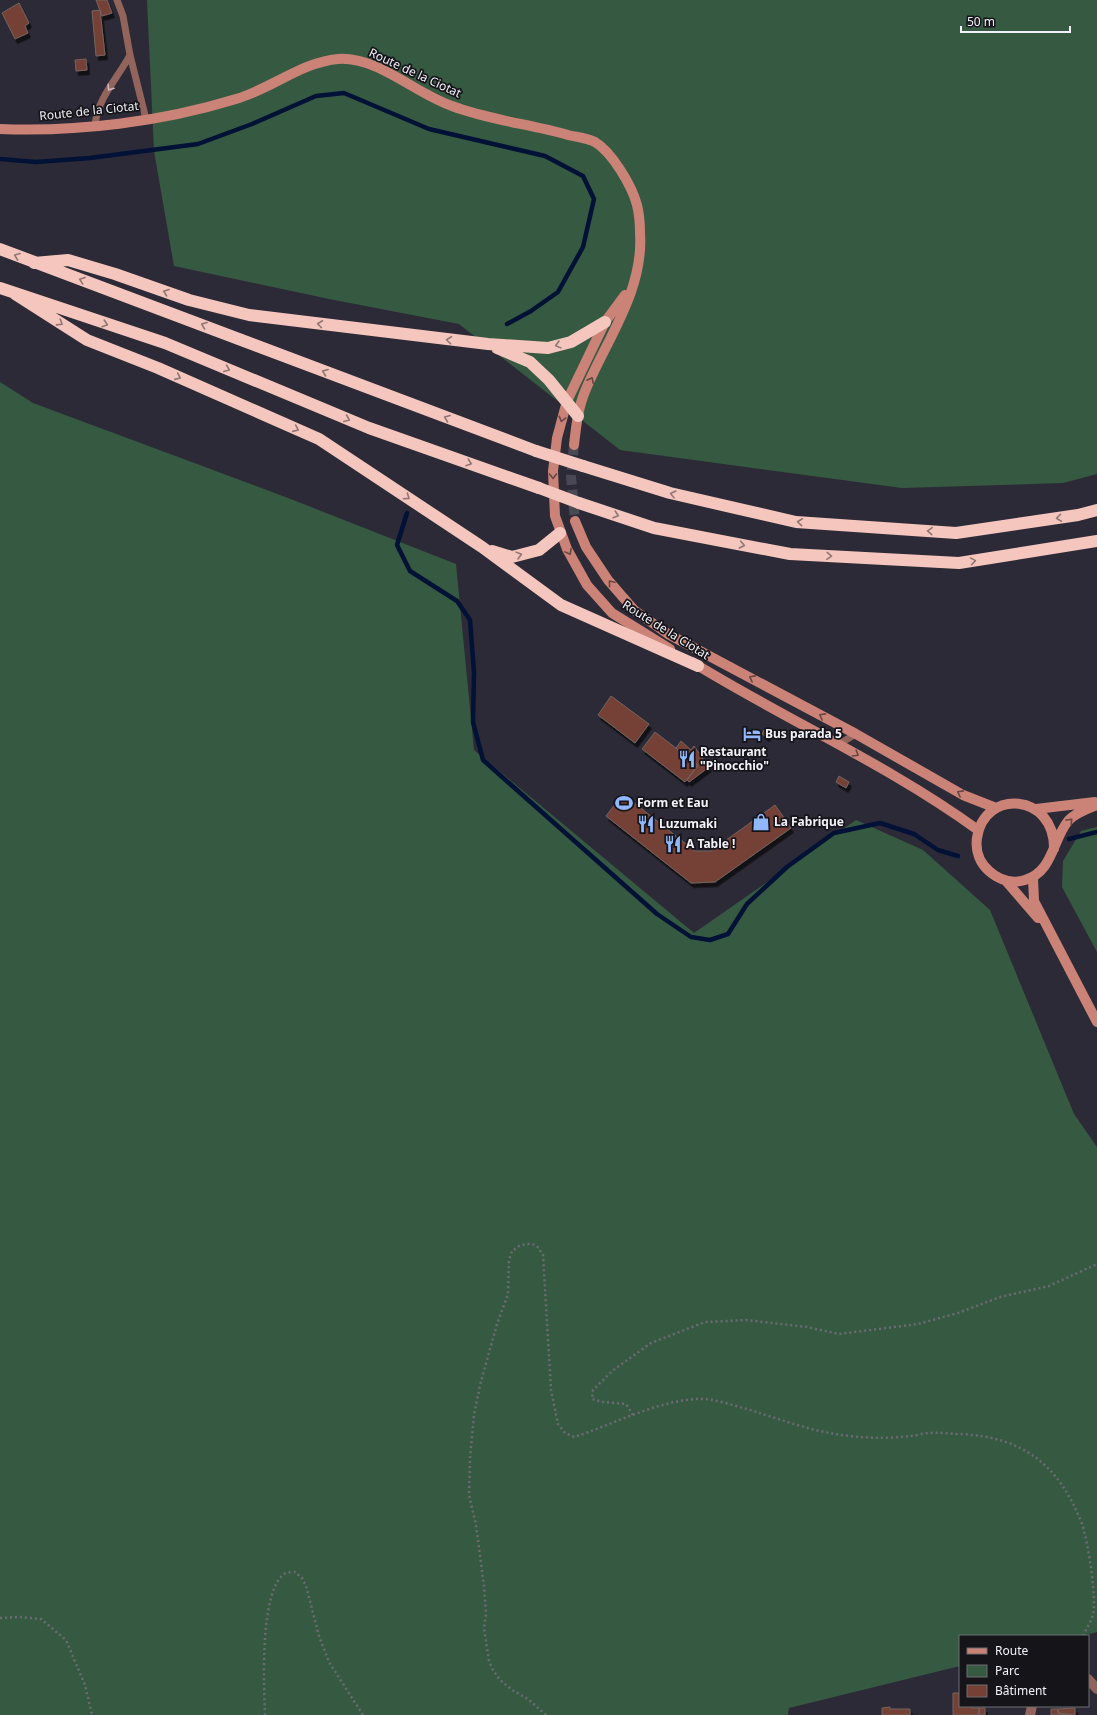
<svg xmlns="http://www.w3.org/2000/svg" width="1097" height="1715" font-family="'Noto Sans',sans-serif">
<defs>
<filter id="shadow"><feDropShadow dx="2.5" dy="4.5" stdDeviation="0" flood-color="#0009"/></filter>
</defs>
<rect width="100%" height="100%" fill="#2c2a36"/>
<path fill="#365a41" d="M147,0h950v474l-34,9 -161,5 -282,-38 -161,-126 -130,-25 -155,-33 -20,-115z
M0,382l33,21 255,95 168,66 18,186 220,183 162,-113 67,30 67,60 84,204 23,33v485l-15,4h-122v30l-171,42 -1,7h-788z
M1097,827v125l-35,-65 1,-26 18,-30z"/>
<g fill="none" stroke-linecap="round" stroke-linejoin="round">
<path stroke="#021136" stroke-width="4.5" d="M0,159l36,3 54,-4 108,-14 54,-20 64,-28 28,-3 85,36 116,27 38,20 11,23 -11,48 -25,45 -27,19 -24,13
M407,513l-10,32 13,26 47,30 13,19 4,52 -1,50 10,38 174,154 34,23 19,3 18,-6 19,-30 40,-37 47,-34 46,-10 34,11 24,16 20,6
M1069,839l28,-7"/>
</g>
<path fill="#754135" stroke="#736460" filter="url(#shadow)" d="M96,0h11l5,13 -10,3z
M19,3l10,20 -4,3 3,7 -13,6 -13,-26z
M100,10l5,45 -9,1 -4,-45z
M86,59l1,11 -11,1 -1,-11z
M611,696l38,28 -14,19 -37,-28z
M764,730l6,3 -3,4 -5,-3z
M655,732l43,33 -13,17 -43,-33z
M681,741l10,9 3,-4 15,21 -20,15 -2,-2 11,-15 -22,-17z
M839,776l10,6 -3,6 -10,-6z
M623,794l72,57h16l64,-46 16,23 -76,54 -24,1 -85,-67z
M953,1693h7v13h12v2h7v7h-26z
M890,1707v2h20v6h-28v-7z
M979,1708h6v7h-6z
M1075,1708v7l-17,-2v-4z
M1051,1709h7v4l12,2h-19z"/>
<g fill="none" stroke-linecap="round" stroke-linejoin="round">
<path stroke="#4a4853" stroke-width="10" stroke-dasharray="10 5" stroke-linecap="butt" d="M574,445l-3,31 4,45"/>
<path stroke="#6c6a75" stroke-width="2.5" stroke-dasharray="2 3" stroke-linecap="butt" d="M633,1415l-7,-11 -23,-2 -11,-3 1,-9 19,-19 39,-28 54,-21 41,-2 61,7 32,7 79,-10 40,-11 42,-16 49,-11 48,-22
M0,1618l19,-1 22,2 25,21 19,45 7,30
M265,1715c-1,-27 -6,-128 21,-142 3,-1 7,-1 9,-1l7,6 4,8 13,50 10,26 34,53
M546,1715l-18,-16 -16,-9 -12,-10 -7,-10 -4,-9 -5,-33 2,-14 -2,-28 -8,-61 -7,-30 1,-37 4,-43 6,-30 17,-61 11,-30 1,-34 3,-9 7,-5 7,-2h6l5,2 6,9 8,135 7,34 7,9 9,4c38,-12 82,-36 123,-38 17,-1 34,6 50,10 29,9 58,20 88,25 24,4 50,5 75,2 6,0 13,-3 20,-3 9,-1 20,1 30,1 64,3 99,31 122,90 6,17 15,75 11,91 -2,7 -7,14 -10,21"/>
<path stroke="#92645c" stroke-width="7" d="M117,0l6,16 7,39 16,64
M95,126c2,-28 23,-48 35,-71
M839,744l17,-10"/>
<path stroke="#92645c" stroke-width="10" d="M1088,1679l9,10
M1030,1715l2,-9"/>
<path stroke="#cb8377" stroke-width="10" d="M0,129c78,3 161,-7 236,-30 35,-10 66,-37 102,-40 39,-3 78,35 114,47 37,14 77,18 116,29 8,2 19,3 27,7 17,10 37,44 42,63 2,8 3,19 3,28 4,57 -33,106 -54,156 -8,18 -10,38 -12,56
M625,295l-20,27 -38,79 -10,37 -4,33 2,45 12,33 20,36 25,28 58,36
M575,521l11,26 22,33 26,30 34,24 188,100 107,61 33,13
M692,662c94,58 197,103 286,168
M1036,809l59,-7
M1054,849c1,-56 -70,-61 -77,-11 -2,13 3,25 12,33 10,9 23,13 36,9 28,-8 27,-39 43,-59 7,-8 19,-12 29,-16
M1033,878l1,23 63,121
M1006,881l32,37"/>
<path stroke="#f4c6bd" stroke-width="12" d="M0,249l536,202
M34,263l34,-3 47,14 74,26 60,15 239,29 60,4 23,-6 34,-20
M0,288l165,55 204,85 170,60
M15,294l72,46 71,28 161,71 163,108 79,58 137,61
M497,348l33,14 19,18 29,36
M583,466l87,27 126,29 160,11 122,-18 19,-5
M579,503l75,25 136,26 169,9 138,-22
M492,551l20,6 27,-7 21,-17"/>
<path stroke="#f4c6bd" stroke-width="12" d="M536,451l47,15
M539,488l40,15"/>
</g>
<defs><path id="oneway-chevron" d="M-2-3.5L2.5 0L-2 3.5" fill="none" stroke-width="1.6" stroke-linecap="round" stroke-linejoin="round"/></defs>
<use stroke="#ccb9bb" href="#oneway-chevron" transform="translate(110 88) rotate(124)"/>
<g stroke="#907673">
<use href="#oneway-chevron" transform="translate(17 256) rotate(-159)"/>
<use href="#oneway-chevron" transform="translate(82 280) rotate(-160)"/>
<use href="#oneway-chevron" transform="translate(166 292) rotate(-160)"/>
<use href="#oneway-chevron" transform="translate(60 323) rotate(32)"/>
<use href="#oneway-chevron" transform="translate(105 324) rotate(18)"/>
<use href="#oneway-chevron" transform="translate(320 324) rotate(-173)"/>
<use href="#oneway-chevron" transform="translate(204 325) rotate(-159)"/>
<use href="#oneway-chevron" transform="translate(449 340) rotate(-173)"/>
<use href="#oneway-chevron" transform="translate(558 345) rotate(165)"/>
<use href="#oneway-chevron" transform="translate(227 369) rotate(23)"/>
<use href="#oneway-chevron" transform="translate(325 372) rotate(-159)"/>
<use href="#oneway-chevron" transform="translate(178 377) rotate(24)"/>
<use href="#oneway-chevron" transform="translate(447 418) rotate(-159)"/>
<use href="#oneway-chevron" transform="translate(347 419) rotate(23)"/>
<use href="#oneway-chevron" transform="translate(296 429) rotate(24)"/>
<use href="#oneway-chevron" transform="translate(469 463) rotate(19)"/>
<use href="#oneway-chevron" transform="translate(673 494) rotate(-166)"/>
<use href="#oneway-chevron" transform="translate(407 497) rotate(34)"/>
<use href="#oneway-chevron" transform="translate(616 515) rotate(18)"/>
<use href="#oneway-chevron" transform="translate(1059 518) rotate(172)"/>
<use href="#oneway-chevron" transform="translate(800 522) rotate(-174)"/>
<use href="#oneway-chevron" transform="translate(930 531) rotate(-176)"/>
<use href="#oneway-chevron" transform="translate(742 545) rotate(11)"/>
<use href="#oneway-chevron" transform="translate(519 555) rotate(-15)"/>
<use href="#oneway-chevron" transform="translate(829 556) rotate(3)"/>
<use href="#oneway-chevron" transform="translate(973 561) rotate(-9)"/>
</g>
<g stroke="#674643">
<use href="#oneway-chevron" transform="translate(591 380) rotate(-63)"/>
<use href="#oneway-chevron" transform="translate(562 419) rotate(105)"/>
<use href="#oneway-chevron" transform="translate(553 476) rotate(89)"/>
<use href="#oneway-chevron" transform="translate(569 552) rotate(62)"/>
<use href="#oneway-chevron" transform="translate(611 583) rotate(-130)"/>
<use href="#oneway-chevron" transform="translate(752 678) rotate(-152)"/>
<use href="#oneway-chevron" transform="translate(822 716) rotate(-151)"/>
<use href="#oneway-chevron" transform="translate(856 754) rotate(31)"/>
<use href="#oneway-chevron" transform="translate(960 793) rotate(-152)"/>
<use href="#oneway-chevron" transform="translate(1070 821) rotate(-47)"/>
</g>
<defs>
<g id="hotel-bare" transform="scale(1.38)"><path d="M-6-4.5h1.5V1H6V5H4.5V3h-9V5H-6ZM-4 0a1.8 1.8 0 1 1 3.6 0ZM.5 0V-2.5h3Q6-2.5 6 0Z" fill="#91b8fd" stroke="#151419" stroke-width="2.5" paint-order="stroke"/></g>
<g id="restaurant-bare" transform="scale(1.38)"><path d="M-5-6h1v4h1v-4h1v4h1v-4h1v5L-1.5 .5V6h-2V.5L-5-1ZM5-6V6H3V1.5H1.5Q1.5-4 5-6Z" fill="#91b8fd" stroke="#151419" stroke-width="2.5" paint-order="stroke"/></g>
<g id="stadium-bare" transform="scale(1.38)"><path d="M0-5a6.5 5 0 1 0 0 10a6.5 5 0 1 0 0-10ZM-3.5-1.8h7v3.6h-7Z" fill="#91b8fd" stroke="#151419" stroke-width="2.5" paint-order="stroke"/></g>
<g id="shop-bare" transform="scale(1.38)"><path d="M-5-2.5h2.3a2.7 3.5 0 0 1 5.4 0H5L5.5 6h-11ZM-1.5-2.5h3a1.5 2.3 0 0 0-3 0Z" fill="#91b8fd" stroke="#151419" stroke-width="2.5" paint-order="stroke"/></g>
</defs>
<g fill-rule="evenodd">
<use href="#hotel-bare" x="752" y="734"/>
<use href="#restaurant-bare" x="687" y="759"/>
<use href="#stadium-bare" x="624" y="803"/>
<use href="#shop-bare" x="761" y="822"/>
<use href="#restaurant-bare" x="646" y="824"/>
<use href="#restaurant-bare" x="673" y="844"/>
</g>
<g text-anchor="middle" stroke-width="3.5" stroke-linejoin="round" paint-order="stroke">
<g font-size="12" fill="#f3f2fa" stroke="#151419">
<text transform="translate(415 73) rotate(25)" y="4">Route de la Ciotat</text>
<text transform="translate(89 111) rotate(-6)" y="4">Route de la Ciotat</text>
<text transform="translate(666 630) rotate(32)" y="4">Route de la Ciotat</text>
</g>
<g font-size="12" font-weight="bold" fill="#f3f2fa" stroke="#151419" text-anchor="start">
<text x="765" y="738">Bus parada 5</text>
<text x="700" y="756">Restaurant<tspan x="700" dy="14">"Pinocchio"</tspan></text>
<text x="637" y="807">Form et Eau</text>
<text x="774" y="826">La Fabrique</text>
<text x="659" y="828">Luzumaki</text>
<text x="686" y="848">A Table !</text>
</g>
</g>
<rect x="959" y="1635" width="130" height="72" fill="#151419" stroke="#6e6d73"/>
<rect x="967" y="1648" width="20" height="6" fill="#cb8377" stroke="#6e6d73"/>
<text x="995" y="1655" font-size="12" fill="#f3f2fa">Route</text>
<rect x="967" y="1665" width="20" height="12" fill="#365a41" stroke="#6e6d73"/>
<text x="995" y="1675" font-size="12" fill="#f3f2fa">Parc</text>
<rect x="967" y="1685" width="20" height="12" fill="#754135" stroke="#6e6d73"/>
<text x="995" y="1695" font-size="12" fill="#f3f2fa">Bâtiment</text>
<path d="M961 26v6h109v-6" fill="none" stroke="#f3f2fa" stroke-width="2"/>
<text x="967" y="26" font-size="12" fill="#f3f2fa" stroke="#151419" stroke-width="3" paint-order="stroke">50 m</text>
</svg>
